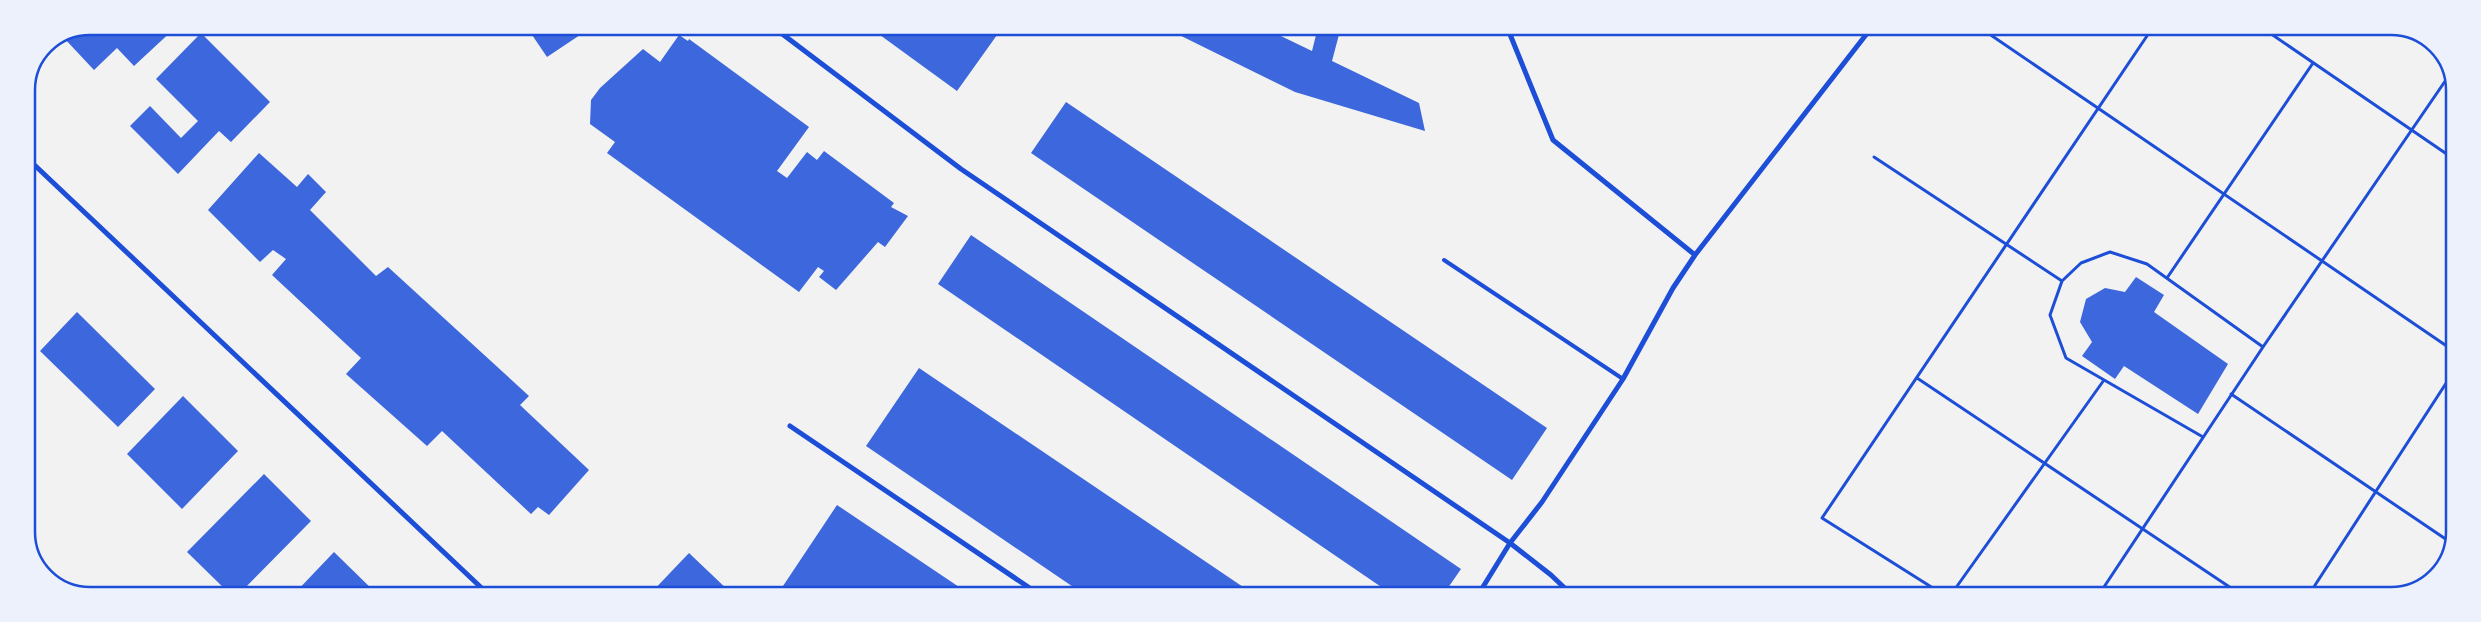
<svg xmlns="http://www.w3.org/2000/svg" width="2481" height="622" font-family="Manrope,sans-serif">
<rect width="100%" height="100%" fill="#f2f2f2"/>
<path fill="#3d67dc" d="M90,26h83l2,2 -41,38 -17,-18 -23,22 -31,-33z
M526,26l66,1 -45,30z
M869,27h131l2,1 -45,63z
M1163,27h99l50,24 6,-24h23l-9,34 87,42 6,28 -130,-39z
M201,33l69,69 -39,40 -12,-11 -41,43 -48,-48 20,-20 31,32 17,-17 -42,-42z
M679,35l9,6 1,-2 120,88 -32,44 10,7 20,-26 10,8 7,-9 70,52 -3,4 17,9 -23,31 -7,-5 -42,48 -17,-13 5,-6 -6,-4 -19,25 -192,-139 8,-11 -25,-18 1,-24 9,-12 43,-39 17,13z
M1066,102l481,326 -35,52 -481,-327z
M259,153l38,34 11,-13 18,18 -16,18 66,66 12,-9 141,129 -9,9 69,65 -40,45 -11,-8 -7,7 -89,-83 -15,15 -81,-72 15,-16 -89,-83 14,-16 -13,-9 -13,12 -52,-52z
M971,235l490,334 -18,26h-50l-455,-311z
M2136,277l28,18 -10,17 74,52 -30,50 -74,-48 -9,13 -33,-23 10,-14 -12,-20 6,-23 19,-11 20,4z
M77,312l78,77 -37,38 -78,-76z
M919,368l336,227h-170l-219,-149z
M183,396l55,55 -56,58 -55,-55z
M264,474l47,47 -73,74h-7l-44,-43z
M837,505l134,90h-182l-8,-6z
M334,552l44,43h-85z
M689,553l41,39 -2,3h-79z"/>
<g fill="none" stroke-linecap="round" stroke-linejoin="round">
<path stroke="#1d4ed8" stroke-width="3" d="M1979,27l475,324
M2261,27l193,132
M1874,157l188,124
M2167,278l146,-215
M1917,378l326,218
M2231,394l222,150
M2203,437l-137,-79 -16,-43 12,-34 19,-18 29,-11 37,12 116,83
M1944,595l-122,-77 331,-491
M1950,596l154,-216
M2098,596l165,-249 187,-273
M2308,596l146,-225"/>
<path stroke="#1d4ed8" stroke-width="4" d="M1444,260l179,119"/>
<path stroke="#1d4ed8" stroke-width="5" d="M773,27l188,142 549,374 41,32 21,20
M1507,27l46,113 142,115
M26,157l463,438
M790,426l250,169
M1478,595l32,-52 32,-41 81,-123 50,-91 22,-33 177,-228"/>
</g>
<path d="M0 0H2481V622H0ZM90 35H2391A55 55 0 0 1 2446 90V532A55 55 0 0 1 2391 587H90A55 55 0 0 1 35 532V90A55 55 0 0 1 90 35Z" fill="#edf1fc" fill-rule="evenodd"/>
<path fill="none" stroke="#1d4ed8" stroke-width="2.5" d="M90 35H2391A55 55 0 0 1 2446 90V532A55 55 0 0 1 2391 587H90A55 55 0 0 1 35 532V90A55 55 0 0 1 90 35Z"/>
</svg>
